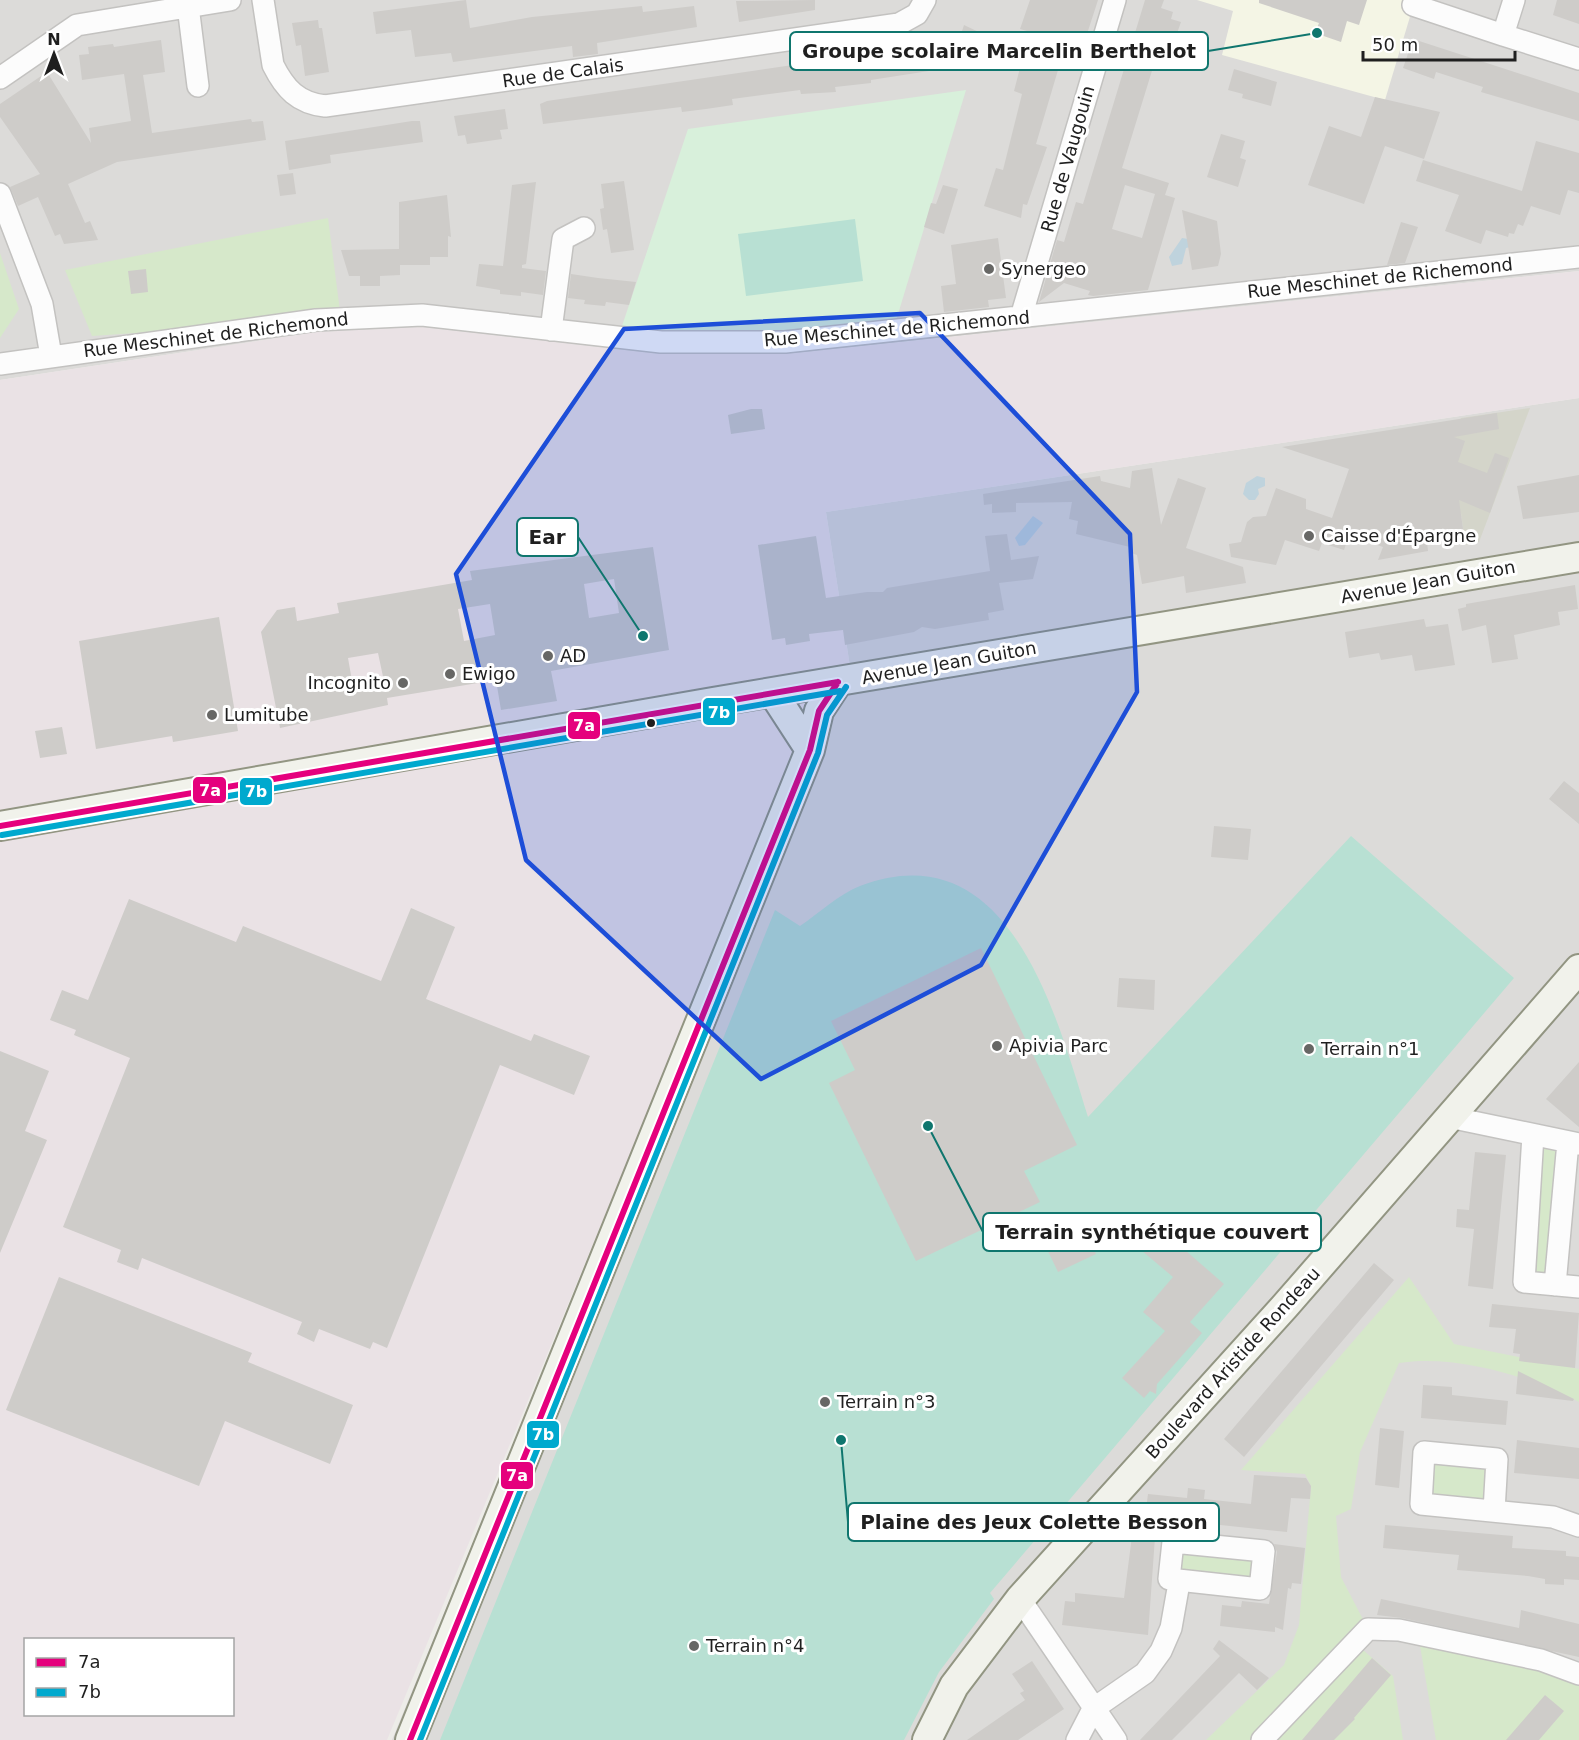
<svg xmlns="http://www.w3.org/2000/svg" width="1579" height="1740" font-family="'DejaVu Sans',sans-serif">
<rect width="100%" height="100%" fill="#edece8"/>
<path fill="#dcdbd9" d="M0,0h1579v271l-793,83h-126l-239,-27 -104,5 -317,48z
M1579,398v1342h-1187l419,-1021 40,-46 -25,-161z"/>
<path fill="#eae2e5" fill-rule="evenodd" d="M1579,271v127l-753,114 25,161 -40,46 -424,1021h-387v-1360l317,-48 104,-5 239,27h126zM26,1640h206v74h-206z"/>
<path fill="#f4f5e5" d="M1197,0h218l-30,100 -163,-45 11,-44z"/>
<path fill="#d4d5ca" d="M1530,408l-51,134 -14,3 -4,-32 -22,3 -11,-4 33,-94z"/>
<path fill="#d6e8ca" d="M328,218l13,101 -249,17 -27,-66z
M0,253l19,56 -19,29z
M1533,1135l35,7 -13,143 -31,-3z
M1409,1277l45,67 125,25v33c-50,-26 -124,-48 -180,-39l-39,89 -9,57 -15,7 5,61 27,52 -13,14 38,33 10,64h-197l78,-75 15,-40 12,-139 -6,-12 -64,-4z
M1424,1452l73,7 -3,52 -73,-7z
M1173,1542l91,9 -4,38 -91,-10z
M1418,1634l161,40v66h-143z"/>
<path fill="#d8f0db" d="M966,90l-71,234 -116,10 -158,-5 67,-200z"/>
<path fill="#b8e0d3" d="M855,219l8,62 -117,15 -8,-62z
M1351,836l163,142 -524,615 4,6 -55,73 -35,68h-464l335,-830 25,16c18,-12 39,-32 60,-40 149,-56 196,128 228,231z"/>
<path fill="#bfd3dd" d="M1182,238l6,1 2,8 -4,1 -4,16 -10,2 -3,-9z
M1257,476l8,2v8l-7,3 1,5 -4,6h-6l-6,-6 3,-11z
M1033,516l10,7 -18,22 -6,1 -4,-8z"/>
<path fill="#ceccc9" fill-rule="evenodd" d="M466,0l4,28 62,-11 110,-11 1,6 51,-6 3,21 -100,16 1,11 -25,3 -1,-11 -119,16 -2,-9 -36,4 -4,-27 -35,4 -3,-22z
M815,0v10l-76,12 -3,-21z
M1030,0h68l-12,37 -6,-2 -9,28 -10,-3 -25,84 11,3 -20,58 -4,-1 -2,14 -37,-12 12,-38 7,2 19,-76 -8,-3 11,-42 -6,-1 8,-17 -7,-2z
M1145,0h19l-3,8 12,4 -2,7 10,3 -6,17 -12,-4 -41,133 47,15 -4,12 10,3 -27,92 -55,6 -5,-1 2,-4 -26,-8 -25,19 18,-62 7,2 12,-40 7,2zM1125,185l30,9 -13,44 -30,-9z
M1259,0h108l-8,25 -12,-4 -6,21 -26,-9 4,-10 -60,-20z
M1557,0h22v24l-26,-9z
M318,20l1,8h3l7,44 -24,4 -4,-31 -5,1 -4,-23z
M964,25l19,9 -5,18 -20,-9z
M1413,39l166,54v28l-98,-29 2,-5 -47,-15 -2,7 -31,-11z
M161,40l4,32 -22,3 9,58 99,-14 1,3 11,-1 3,19 -149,22 -49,22 17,39 5,-2 8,19 -34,4 -4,-10 -5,2 -17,-39 -20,9 -8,-19 30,-13 -40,-57v-13l47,-32 44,71 -2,-15 42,-7 -7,-47 -42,6 -3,-25 10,-1 -1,-7 25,-3 1,3z
M957,41l4,25 -90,14v3l-36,4 1,5 -35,2 -1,-4 -68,9 1,6 -27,4 -24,3 -1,-5 -138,17 -3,-20 7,-3z
M1234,69l43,13 -6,24 -29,-8 1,-4 -15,-4z
M1375,97l65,15 -16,47 -39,-13 -21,58 -56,-19 21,-59 32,11z
M505,109l3,20 -8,1 2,9 -35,5 -2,-9 -7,1 -4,-20z
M412,121h8l3,21 -93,13 1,8 -42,7 -4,-29z
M1221,134l24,7 -5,17 6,2 -8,27 -31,-10z
M1536,141l43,12v40l-11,-3 -8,25 -29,-9 -8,20 -5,-2 -4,10 -5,-1 -1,4 -22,-7 -5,14 -36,-13 14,-36 -43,-14 7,-21 99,31z
M293,173l3,21 -16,2 -3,-21z
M624,181l10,69 -23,3 -4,-24 -4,1 -3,-21 4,-1 -3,-24z
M536,182l-10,82 -4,1v3l24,3 -3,24 -22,-3v4l-21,-2v-4l-24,-4 3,-22 24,2 9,-81z
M943,185l15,4 -14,45 -20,-7 7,-24 5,1z
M447,195l4,42 -3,-1v21h-18v8h-30v10l-20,1v10h-20v-10h-11l-8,-26 58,-1v-47z
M1182,210l35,11 4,33 -3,12 -26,4z
M1401,222l17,5 -13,36 -18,2z
M998,238l8,60 -18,2 1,7 -45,5 -3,-26 15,-2 -5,-39z
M146,269l2,23 -17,2 -3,-23z
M571,274l27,4 38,4 -7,23 -23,-3 -1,4 -11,-1 -10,-1 1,-4 -17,-2z
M751,409h11l3,20 -34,5 -3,-19z
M1497,413l2,16 -45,8 11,4 -7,21 29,11 8,-20 14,5 -19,55 -31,-13 5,36 -37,6 1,9 -50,9 5,-13 -34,-12 -5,15 -22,-7 -3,8 -34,-11 -9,25 -45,-8 -2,-13 12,-2 6,-20 6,-5 13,-1 10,-28 30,11v10l26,9 17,-49 -67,-22z
M1152,468l9,57 17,-47 28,10 -20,60 57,19 3,16 -60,10 -2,-17 -42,8 -5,-29 -8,-3 1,-5 -54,-13 2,-13 -9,-2 3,-17 -56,1v9l-24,1v-9l-8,1 -1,-11 117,-18 1,5 29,7 2,-17z
M1579,475v37l-56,7 -6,-33z
M1007,534l4,26 28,-4 -6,23 -34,4 5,27 -16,3 1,7 -54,9 -13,-2 -8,5 -69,13 -2,-15 -34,4 1,7 -24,4 -1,-7 -13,2 -14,-95 58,-9 10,62 41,-6h16l4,-4 103,-17 -5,-35z
M653,547l16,103 -118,21 6,30 -56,9 -5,-30 -109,18 1,7 -108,23 -19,-96 16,-22 18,-3 2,14 42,-8 -2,-10 135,-23 -2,-9zM614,579l5,34 -30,5 -5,-34zM490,604l5,31 -31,6 -6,-32zM378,653l7,33 -31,6 -6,-34z
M1575,585l3,24 -20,3 2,13 -46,10 4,24 -26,4 -6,-38 -24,6 -4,-22 8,-2v-3z
M219,617l19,114 -65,11 -1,-6 -76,13 -17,-108z
M1424,619l2,8 22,-3 7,41 -40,6 -3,-16 -31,5 -2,-7 -30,5 -4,-26z
M62,727l5,27 -27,4 -5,-27z
M1564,781l15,12v31l-30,-25z
M1214,826l37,3 -3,31 -37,-3z
M129,899l107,43 7,-16 138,55 30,-73 44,19 -29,72 105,42 3,-7 56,22 -16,39 -74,-30 -113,283 -14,-6 -3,7 -51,-20 -5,13 -17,-8 5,-12 -160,-64 -4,12 -21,-8 4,-12 -58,-23 67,-169 -56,-23 2,-5 -26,-10 12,-30 26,10z
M981,948l96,197 -53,26 16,31 -124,59 -87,-178 26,-13 -24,-49z
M1119,978l36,2 -1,30 -37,-3z
M0,1051l49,20 -24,60 22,9 -47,113z
M1579,1062v65l-33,-28z
M1475,1152l31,3 -13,134 -25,-3 6,-57 -18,-2 1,-18 12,1z
M1081,1223l15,31 -38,18 -15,-31z
M1154,1223l70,61 -34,38 12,11 -45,51 -1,10 -6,-3 -6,7 -22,-20 43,-47 -22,-19 30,-35 -38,-32z
M1374,1263l20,17 -150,177 -20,-18z
M59,1277l193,76 -4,9 105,43 -23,59 -105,-43 -26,65 -193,-76z
M1492,1304l87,9 -4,55 -56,-7 1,-7 -7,-1 3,-24 -27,-2z
M1518,1371l56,28 -1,2 -57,-7z
M1423,1385l29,2v8l56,6 -2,24 -85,-7z
M1380,1428l24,3 -5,57 -24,-3z
M1517,1440l62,8v31l-65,-6z
M1254,1475l52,3 5,8 -1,13 -19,-1 -4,34 -142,-15 3,-23 39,4 1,-10 17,2 -1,9 47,5z
M1385,1525l128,11 -1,12 54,3v5l13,1v23l-15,-1v6l-19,-1v-5l-17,-3 -71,-6 2,-15 -76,-7z
M1132,1536l23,1 -7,98 -86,-10 3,-24 10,1v-9l49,5z
M1274,1544l31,4 -4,36 -9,-1 -1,6 -3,-1 -5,42 -8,-3v5l-55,-6 2,-21 19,2 1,-6 27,3 8,-52z
M1381,1599l138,29 2,-18 58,14v33l-177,-39 -25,-3z
M1219,1640l50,38 -12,12 -18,-17 -67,67h-32l80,-84 -7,-7z
M1372,1658l19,17 -37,43 1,1 -21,21h-32z
M1032,1661l32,48 -46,31h-51l58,-40 -5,-7 4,-2 -12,-17z
M1545,1695l19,16 -25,29h-33z"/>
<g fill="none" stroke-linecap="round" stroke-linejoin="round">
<g stroke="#c3c2c0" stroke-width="24">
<path id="street" d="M263,0l10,65c12,24 25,38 52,41l574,-82 18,-10 8,-14
M1514,0l-11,35 76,24
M1413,5l90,30
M188,6l10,80
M0,78l77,-53 153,-25
M0,194l42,110 9,52
M1021,317l94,-317
M551,330l12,-91 21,-11
M0,364l316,-44 106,-5 239,27h124l794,-85
M1449,1117l130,27
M1533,1135l-9,147 55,5
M1555,1285l13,-143
M1494,1511l3,-52 -73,-7 -3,52 132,13 26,9
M1173,1542l91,9 -4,38 -91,-10z
M1020,1599l96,141
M1077,1740l16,-31 52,-36 16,-22 10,-23 8,-45
M1262,1740l106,-111 31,1 142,30 38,14"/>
</g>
<g stroke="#929582" stroke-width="32">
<path id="secondary" d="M773,693l37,57
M0,826l713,-124 866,-145
M410,1740l400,-990 9,-39 19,-29
M927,1740l27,-54 66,-87 265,-293 294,-337"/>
</g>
<use href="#street" stroke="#fcfcfc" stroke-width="21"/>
<use href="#secondary" stroke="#f1f2eb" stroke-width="28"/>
<g stroke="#fff" stroke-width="10">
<path id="bus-1" d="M0,826l838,-144
M410,1740l400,-990 9,-39 19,-29"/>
</g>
<g stroke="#fff" stroke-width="10">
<path id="bus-2" d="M2,835l838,-144
M420,1740l398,-987 9,-38 19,-28"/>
</g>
<use href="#bus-1" stroke="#e5007d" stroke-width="6"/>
<use href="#bus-2" stroke="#00a9ce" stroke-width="6"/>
</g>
<path fill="#1d4ed8" fill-opacity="0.2" stroke="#1d4ed8" stroke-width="4.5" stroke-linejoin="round" d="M920,313l210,221 7,158 -156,273 -220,114 -235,-219 -70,-286 168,-245z"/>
<g fill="#676765" stroke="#fff" stroke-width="2">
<circle cx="989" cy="269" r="6"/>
<circle cx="1309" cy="536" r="6"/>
<circle cx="548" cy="656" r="6"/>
<circle cx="450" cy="674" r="6"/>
<circle cx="403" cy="683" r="6"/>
<circle cx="212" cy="715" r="6"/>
<circle cx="997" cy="1046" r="6"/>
<circle cx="1309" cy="1049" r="6"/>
<circle cx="825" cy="1402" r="6"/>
<circle cx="694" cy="1646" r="6"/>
</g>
<circle fill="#1f1f1f" stroke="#fff" stroke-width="2" cx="651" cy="723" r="5"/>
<g text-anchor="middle" stroke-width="6" stroke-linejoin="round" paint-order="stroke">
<g font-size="18" fill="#1f1f1f" stroke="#fff">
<text transform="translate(563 73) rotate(-8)" y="6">Rue de Calais</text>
<text transform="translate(1068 159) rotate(-74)" y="6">Rue de Vaugouin</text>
<text transform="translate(1380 278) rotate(-6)" y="6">Rue Meschinet de Richemond</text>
<text transform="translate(897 329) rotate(-5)" y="6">Rue Meschinet de Richemond</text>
<text transform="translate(216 335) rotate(-7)" y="6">Rue Meschinet de Richemond</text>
<text transform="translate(1428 582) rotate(-10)" y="6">Avenue Jean Guiton</text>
<text transform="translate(949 663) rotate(-10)" y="6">Avenue Jean Guiton</text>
<text transform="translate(1233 1363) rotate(-48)" y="6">Boulevard Aristide Rondeau</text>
</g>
<g font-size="18" fill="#1f1f1f" stroke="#fff" text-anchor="start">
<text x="1001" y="275">Synergeo</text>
<text x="1321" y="542">Caisse d'Épargne</text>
<text x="560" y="662">AD</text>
<text x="462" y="680">Ewigo</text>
<text x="391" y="689" text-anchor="end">Incognito</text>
<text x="224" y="721">Lumitube</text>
<text x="1009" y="1052">Apivia Parc</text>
<text x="1321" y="1055">Terrain n°1</text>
<text x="837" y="1408">Terrain n°3</text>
<text x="706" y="1652">Terrain n°4</text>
</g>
</g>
<path fill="none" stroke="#0f766e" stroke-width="2" d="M1317 33L1208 51M643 636L578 537M928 1126L983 1232M841 1440L848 1522"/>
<g fill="#0f766e" stroke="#fff" stroke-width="2">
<circle cx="1317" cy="33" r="6"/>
<circle cx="643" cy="636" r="6"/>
<circle cx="928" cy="1126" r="6"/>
<circle cx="841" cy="1440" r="6"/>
</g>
<g fill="#fff" stroke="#0f766e" stroke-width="2">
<rect x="790" y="32" width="418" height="38" rx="6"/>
<rect x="517" y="518" width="61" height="38" rx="6"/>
<rect x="983" y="1213" width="338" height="38" rx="6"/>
<rect x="848" y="1503" width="371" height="38" rx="6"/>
</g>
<g font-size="20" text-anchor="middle" font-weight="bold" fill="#1f1f1f">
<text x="999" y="58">Groupe scolaire Marcelin Berthelot</text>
<text x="547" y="544">Ear</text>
<text x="1152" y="1239">Terrain synthétique couvert</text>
<text x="1034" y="1529">Plaine des Jeux Colette Besson</text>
</g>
<g stroke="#fff" stroke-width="2">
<rect x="702" y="697" width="34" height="29" rx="6" fill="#00a9ce"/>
<rect x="567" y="711" width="34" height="29" rx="6" fill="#e5007d"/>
<rect x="192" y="776" width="35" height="28" rx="6" fill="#e5007d"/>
<rect x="239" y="777" width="34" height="29" rx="6" fill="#00a9ce"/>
<rect x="526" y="1420" width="34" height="29" rx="6" fill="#00a9ce"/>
<rect x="500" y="1461" width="34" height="29" rx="6" fill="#e5007d"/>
</g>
<g font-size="16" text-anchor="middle" font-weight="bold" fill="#fff">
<text x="719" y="718">7b</text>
<text x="584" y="731">7a</text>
<text x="210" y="796">7a</text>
<text x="256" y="797">7b</text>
<text x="543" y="1440">7b</text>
<text x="517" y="1481">7a</text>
</g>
<rect x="24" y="1638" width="210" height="78" fill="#ffffff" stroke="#a5a5a5" stroke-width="1.5"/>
<rect x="36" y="1658" width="30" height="9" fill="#e5007d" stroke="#a5a5a5" stroke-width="1.5"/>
<text x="78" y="1668" font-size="18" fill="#1f1f1f">7a</text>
<rect x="36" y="1688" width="30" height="9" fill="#00a9ce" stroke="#a5a5a5" stroke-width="1.5"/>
<text x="78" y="1698" font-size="18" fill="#1f1f1f">7b</text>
<g transform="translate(54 54)" stroke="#ffffff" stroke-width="4.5" paint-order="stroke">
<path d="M0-4.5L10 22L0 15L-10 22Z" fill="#1f1f1f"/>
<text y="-9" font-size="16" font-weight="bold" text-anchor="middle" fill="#1f1f1f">N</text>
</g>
<path d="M1363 51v9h152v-9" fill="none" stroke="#1f1f1f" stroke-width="3"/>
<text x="1372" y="51" font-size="18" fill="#1f1f1f" stroke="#ffffff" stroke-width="4.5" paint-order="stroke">50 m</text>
</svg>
